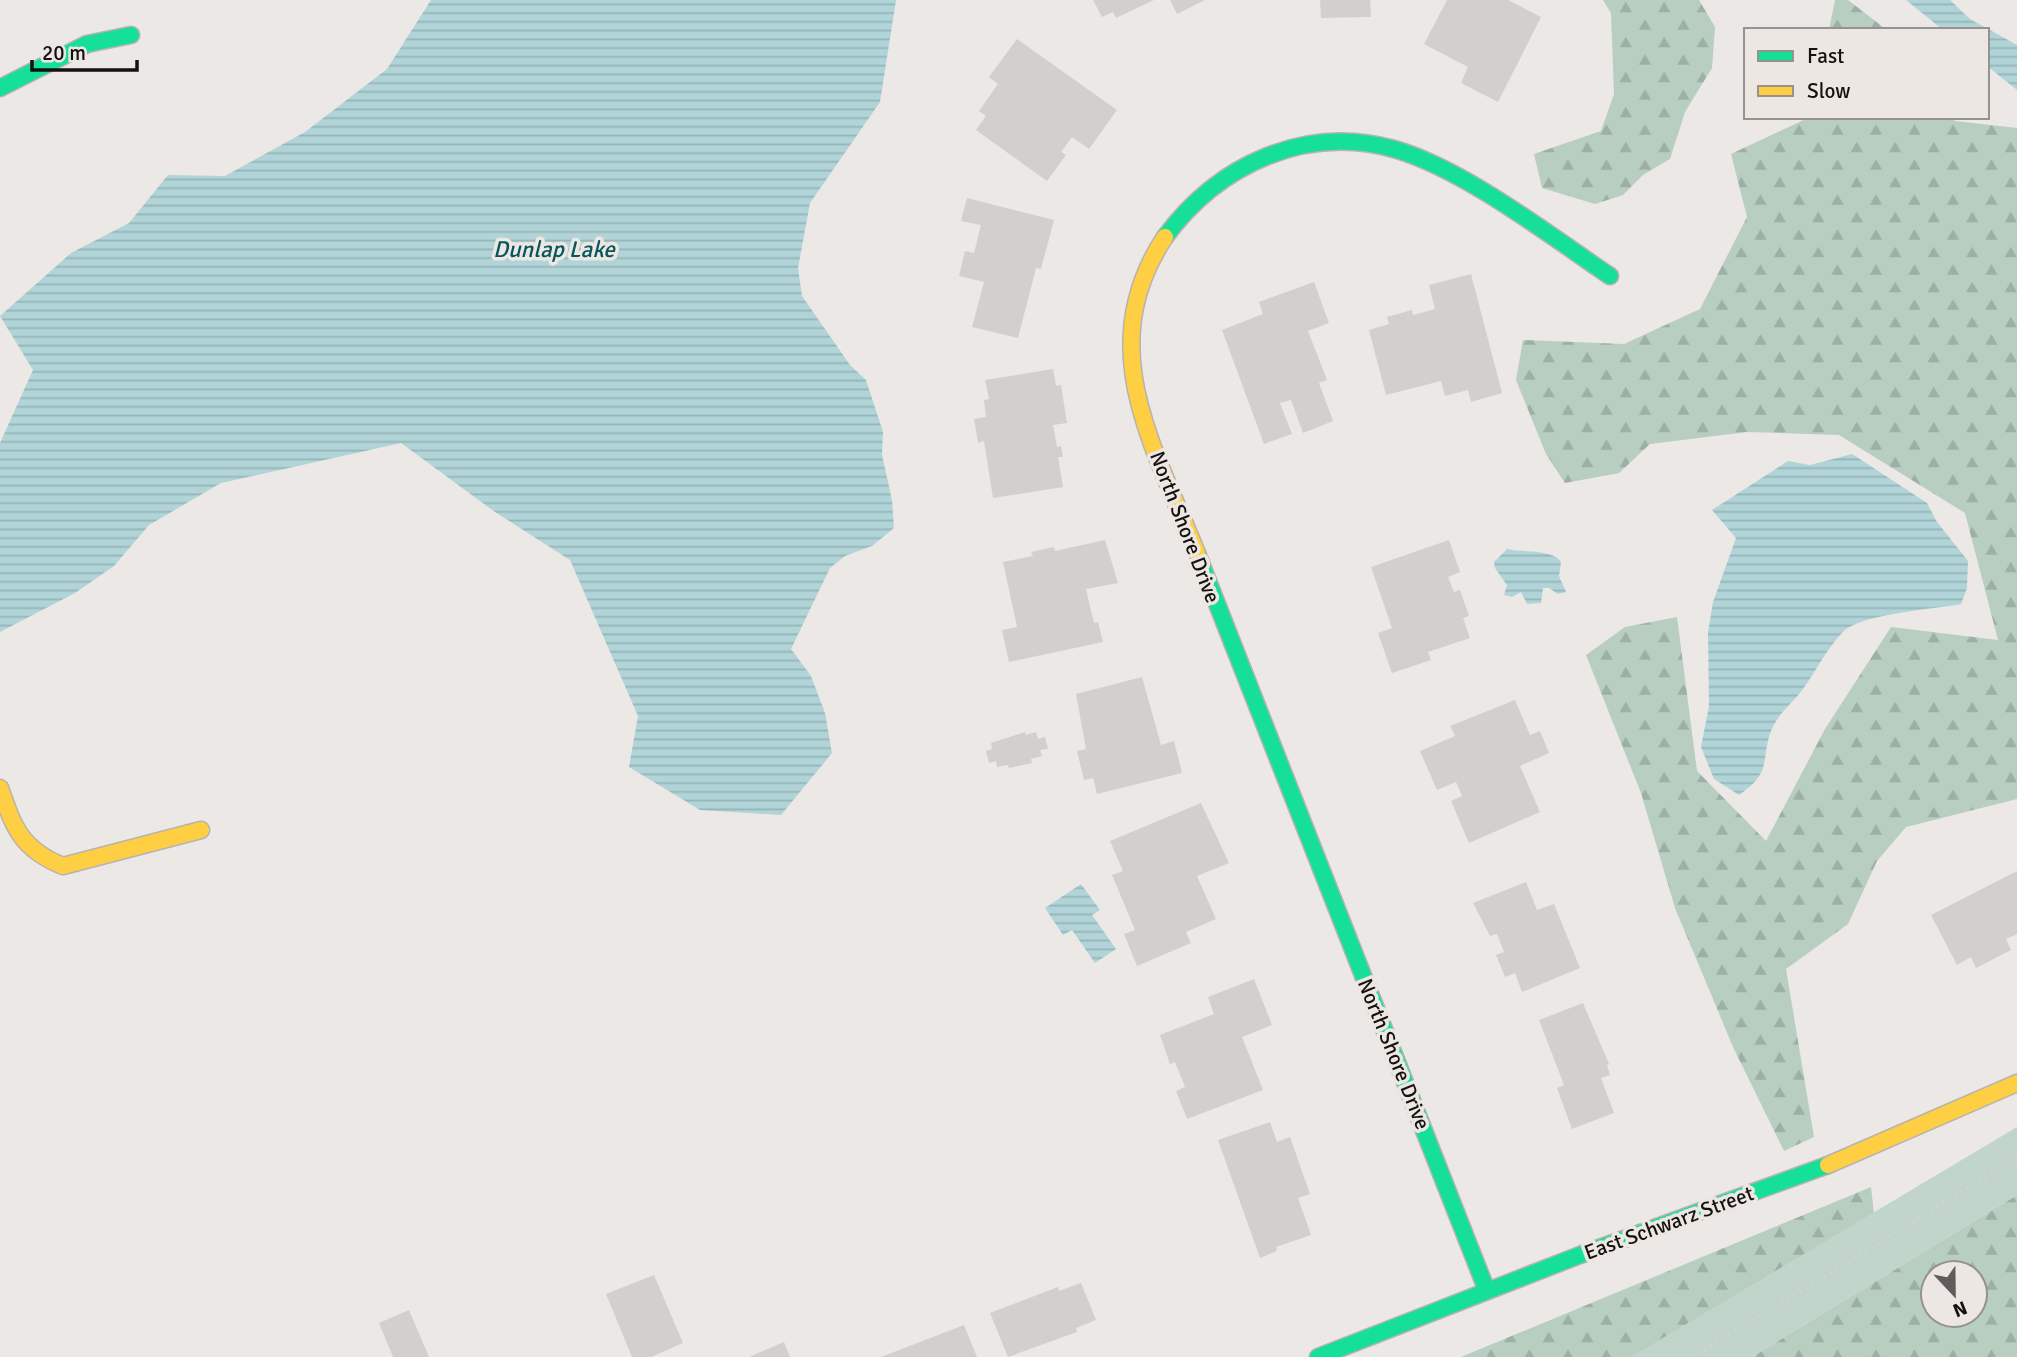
<svg xmlns="http://www.w3.org/2000/svg" width="2017" height="1357" font-family="Signika,sans-serif">
<defs>
<pattern id="forest-firs" width="22" height="20" patternUnits="userSpaceOnUse" patternTransform="scale(1.75)"><rect width="22" height="20" fill="#b7cec1"/><path d="M5 1l3.5 6h-7zM16 11l3.5 6h-7z" fill="#9cb0a5"/></pattern>
<pattern id="water-rules" width="6" height="5" patternUnits="userSpaceOnUse" patternTransform="scale(1.75)"><rect width="6" height="5" fill="#b0d4d7"/><path d="M0 2.5h6" fill="none" stroke="#96b5b8"/></pattern>
</defs>
<rect width="100%" height="100%" fill="#ebe8e5"/>
<path fill="url(#forest-firs)" fill-rule="evenodd" d="M1603,0h96l16,27 -3,41 -27,44 -15,47 -27,16 -20,20 -28,9 -53,-16 -8,-34 67,-23 13,-37 -3,-81z
M1835,0h13l39,30h-58z
M1810,117h142l3,4 62,7v671l-111,28 -29,34 -29,63 -62,45 28,168 -30,14 -51,-104 -58,-139 -34,-115 -55,-138 39,-28 52,-10 20,154 69,70 59,-112 66,-102 107,13 -33,-127 -126,-78 -92,-3 -97,12 -31,29 -54,10 -19,-29 -30,-74 7,-40 101,4 76,-35 47,-92 -16,-63z
M1871,1187l3,27 -240,143h-173z
M2017,1195v162h-265zM1933,1273h42v42h-42z"/>
<path fill="#c2d5ca" d="M2017,1127v68l-265,162h-121z"/>
<path fill="url(#water-rules)" d="M431,0h465l-16,102 -70,101 -12,65 4,28 48,69 16,15 17,52 -1,23 10,45 2,28 -22,18 -27,10 -15,12 -39,81 20,27 14,37 7,40 -51,62 -81,-5 -71,-43 9,-51 -68,-156 -75,-48 -94,-69 -180,40 -72,42 -35,41 -39,27 -75,39v-189l33,-73 -33,-54 71,-63 58,-30 39,-48 57,1 80,-44 82,-63z
M1906,0h44l20,19 47,26v45l-30,-24v-36h-44z
M1852,454l75,49 10,19 31,39 -1,27 -6,16c-27,5 -101,10 -118,28 -16,16 -27,39 -40,57 -11,15 -25,24 -32,42 -11,30 2,41 -32,64l-25,-16 -13,-32 8,-41 -1,-74 5,-30 23,-64 -24,-28 76,-49 22,4z
M1507,549c18,4 45,0 54,13l-2,14 7,16 -8,2 -9,-6h-6l-2,15 -14,1 -6,-12 -9,5 -8,-2 3,-10 -12,-17 -1,-6z
M1081,884l19,26 -8,5 24,34 -21,14 -23,-33 -9,5 -18,-27z"/>
<path fill="#d2d0ce" d="M1093,0h61l-38,18 -3,-6 -11,5z
M1170,0h35l-28,14z
M1320,0h50l1,17 -50,1z
M1447,0h61l33,17 -43,85 -37,-19 7,-16 -44,-23z
M1017,39l100,71 -28,39 -17,-12 -11,15 5,3 -19,26 -71,-51 10,-14 -7,-5 19,-27 -9,-7z
M967,198l87,22 -13,49 -5,-1 -18,70 -46,-11 12,-45 -25,-6 6,-25 9,2 7,-28 -20,-4z
M1471,274l31,119 -31,9 -3,-12 -23,6 -4,-15 -55,14 -17,-65 20,-6 -2,-7 25,-7 1,5 22,-6 -6,-24z
M1314,282l15,41 -21,8 19,49 -8,3 14,38 -30,12 -12,-33 -11,3 12,31 -28,10 -42,-114 41,-16 -4,-12z
M1053,369l3,17 5,-1 6,38 -14,2 4,22 4,-1 2,11h-5l5,30 -70,11 -9,-57 -6,2 -4,-24 12,-2 -2,-17 5,-1 -4,-19z
M1105,540l13,43 -32,6 8,34 4,-1 5,20 -94,20 -7,-32 15,-3 -14,-65 30,-6 -2,-4 23,-5 1,4z
M1449,540l11,32 -12,5 6,15 6,-2 9,26 -6,2 7,20 -42,14 3,8 -39,13 -14,-40 14,-5 -21,-61z
M1142,677l19,68 13,-4 8,32 -85,21 -4,-16 -9,2 -7,-29 9,-2 -10,-55z
M1515,700l15,35 10,-4 9,22 -29,13 20,46 -71,31 -18,-42 11,-5 -6,-14 -19,8 -17,-39 35,-15 -5,-10z
M1025,732l1,3 10,-3 2,7 7,-2 3,12 -8,1 2,6 -11,3 1,4 -23,5 -1,-3 -11,2 -1,-6 -7,2 -3,-12 6,-2 -1,-6z
M1201,803l28,60 -32,13 19,43 -30,13 5,11 -54,23 -13,-32 11,-4 -23,-55 11,-4 -13,-30z
M2017,871v63l-11,5 5,11 -35,18 -5,-11 -14,8 -26,-50z
M1526,882l11,28 17,-6 26,64 -58,24 -7,-19 -10,4 -9,-22 8,-3 -7,-18 -7,2 -17,-33z
M1254,979l18,46 -30,12 21,53 -76,29 -11,-28 9,-4 -10,-25 -5,2 -10,-29 54,-21 -6,-17z
M1583,1003l26,61 -2,1 3,10 -9,3 13,35 -42,16 -15,-41 7,-3 -25,-65z
M1270,1122l7,20 13,-5 20,57 -12,4 13,37 -35,12 1,4 -17,7 -42,-118z
M654,1275l29,68 -32,14h-19l-26,-63z
M1081,1283l15,37 -20,8 1,4 -69,25 -18,-44 68,-26 1,4z
M409,1310l20,47h-36l-14,-34z
M964,1325l13,32h-96z
M784,1342l6,15h-41z"/>
<g fill="none" stroke-linecap="round" stroke-linejoin="round">
<g stroke="#b6b3b1" stroke-width="19">
<path id="fast" d="M0,88l87,-44 44,-9
M1165,237c53,-72 140,-113 229,-88 70,20 155,86 216,127
M1197,553l290,738
M1318,1357l262,-102 248,-90"/>
</g>
<g stroke="#b6b3b1" stroke-width="19">
<path id="slow" d="M1165,237c-73,110 -11,209 32,316
M0,788c14,40 21,61 63,78l138,-36
M1828,1165l189,-82"/>
</g>
<path stroke="#d3d2d1" stroke-width="4.5" stroke-dasharray="2 5" stroke-linecap="butt" d="M1692,1357l325,-199"/>
<use href="#fast" stroke="#16e098" stroke-width="16"/>
<use href="#slow" stroke="#ffcf43" stroke-width="16"/>
</g>
<g text-anchor="middle" stroke-width="7" stroke-linejoin="round" paint-order="stroke">
<g font-size="21" fill="#141211" stroke="#ede7e3">
<text transform="translate(1185 527) rotate(69)" y="7">North Shore Drive</text>
<text transform="translate(1394 1054) rotate(68)" y="7">North Shore Drive</text>
<text transform="translate(1669 1223) rotate(-20)" y="7">East Schwarz Street</text>
</g>
<g font-size="23" font-style="italic" fill="#07555d" stroke="#ede7e3">
<text x="554" y="257">Dunlap Lake</text>
</g>
</g>
<rect x="1744" y="28" width="245" height="91" fill="#ede7e3" stroke="#96928f" stroke-width="2"/>
<rect x="1758" y="51" width="35" height="10" fill="#16e098" stroke="#96928f" stroke-width="2"/>
<text x="1807" y="63" font-size="21" fill="#141211">Fast</text>
<rect x="1758" y="86" width="35" height="10" fill="#ffcf43" stroke="#96928f" stroke-width="2"/>
<text x="1807" y="98" font-size="21" fill="#141211">Slow</text>
<g transform="translate(1954 1294) rotate(158)"><circle r="33" fill="#ede7e3" stroke="#96928f" stroke-width="2"/>
<path d="M0-5L12 26L0 18L-12 26Z" fill="#5f5d5b"/>
<text y="-10" font-size="19" font-weight="bold" text-anchor="middle" fill="#141211">N</text>
</g>
<path d="M32 60v10h105v-10" fill="none" stroke="#141211" stroke-width="3.5"/>
<text x="42" y="60" font-size="21" fill="#141211" stroke="#ede7e3" stroke-width="5" paint-order="stroke">20 m</text>
</svg>
